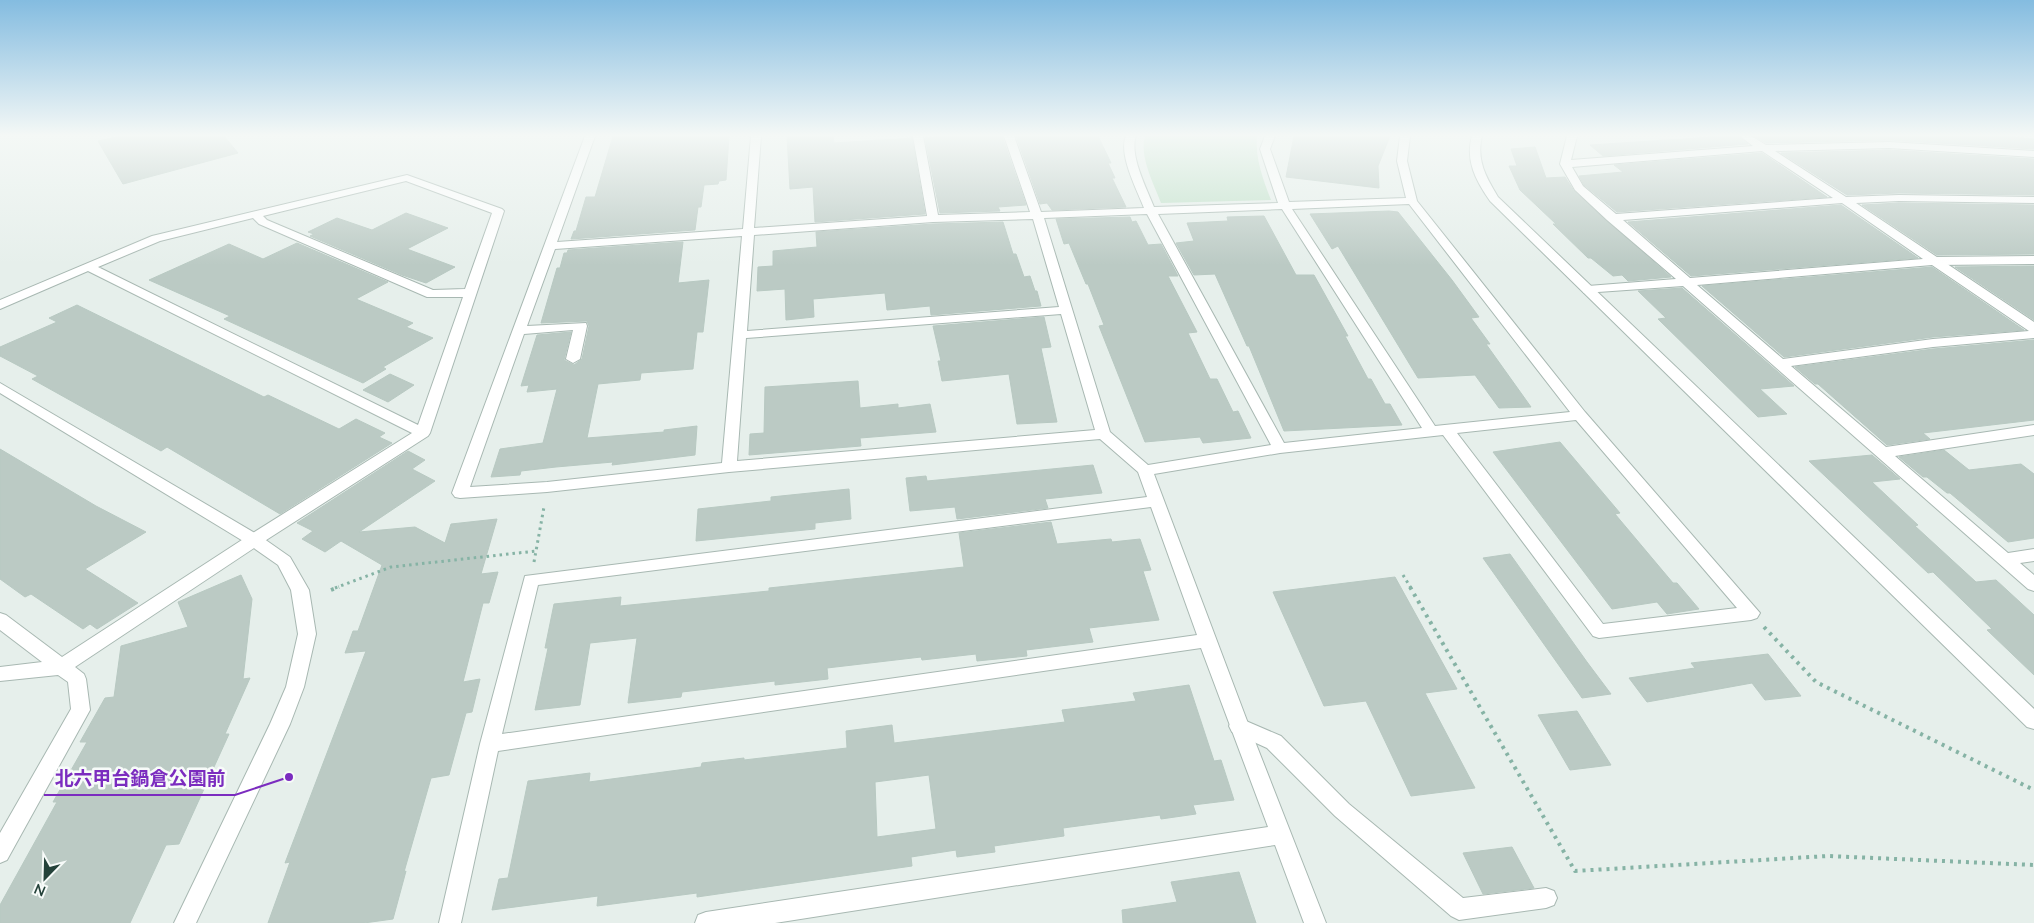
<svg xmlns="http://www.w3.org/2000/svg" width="2034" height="923" font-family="Lato,'Noto Sans JP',sans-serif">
<rect width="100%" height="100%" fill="#e6efeb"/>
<path fill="#bfe0c8" d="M1145,136h112c-2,23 6,43 14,64l-110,3c-7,-19 -22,-46 -16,-67z"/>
<path fill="#bbcac4" stroke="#b8c9c2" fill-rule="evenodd" d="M121,136h103l14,17 -115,31 -25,-43z
M613,136h116l-3,44 -7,1 -1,3 -14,1 -3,22h-3l-3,23 -124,9 3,-8h2l10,-34h9z
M787,136h46l1,7 78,-5 13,76 -110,8 -2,-35 -23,2z
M951,136h51l24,69 -28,2 2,4 -60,2 -15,-75z
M1016,136h82l13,27h-3l7,15h-3l14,29 -74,3 -5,-7 -7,1z
M1294,136h96l-12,30 1,22 -93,-11z
M1728,136h10l10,8 -145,12 -13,-11z
M1754,136h245l35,3v10l-145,-9 -123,3z
M1535,147l11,31 19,-1 9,14 97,86 -43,4 -6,-6 -9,1 -22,-18h-3l-35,-34h3l-36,-34 -11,-24h8l-6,-17z
M1889,150l145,9v36l-135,-2 -52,2 -66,-42z
M1762,153l65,44 -210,15 -33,-27 -5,-9 44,-4 -9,-7z
M1899,203l135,2v49l-97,1 -75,-50z
M1841,205l77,53 -227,18 -63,-54z
M1389,211l9,1 54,68 27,37 -8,1 19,26h-4l45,63 -32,1 -24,-33 -57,3 -80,-132 -6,3 -22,-35z
M406,213l42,15 -41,21 48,18 -29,16 -24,-8 -92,-39 4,-2 -6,-2 29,-14 35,12z
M1264,216l32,59h18l34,61h-3l23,43h3l14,25h5l12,21 -118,6 -35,-85h-2l-32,-72 -21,1 -18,-32 18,-2 -7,-18 41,-2 -1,-4z
M1130,217l2,5 4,-1 12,24 13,-1 17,32h-10l29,56 -9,1 22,46h7l16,33 5,-1 13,27 -48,5 -3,-6 -55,5 -46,-116 5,-1 -16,-41h-2l-17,-41 -5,1 -8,-25z
M1003,222l10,32h3l8,23 6,-1 5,15h2l4,15 -110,9 -1,-9 -43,4 -2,-17 -72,6 1,18 -28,3 -1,-31 -28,2 1,-24 15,-1v-15l44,-4 -1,-15 117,-8z
M683,242l-5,41 31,-3 -6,52h-6l-4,37 -52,4 -1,7 -42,4 -11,54 77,-6v-2l33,-4 -2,29 -83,10 1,-3 -57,5 -35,4 -1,4 -29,2 9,-28 43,-6 14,-54 -30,3 2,-7 -8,1 16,-51 34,-3 -7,28 10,5 8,-6 7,-33 -2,-5 -46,2 16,-55h3l4,-15h3l1,-3z
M297,243l91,39 -32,17 57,24 -7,4 27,11 -50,29 3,2 -23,14 -139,-64 6,-3 -81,-36 80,-36 34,15z
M2034,266v54l-79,-53z
M1932,267l92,63 -91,7 -149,20 -82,-71z
M1682,288l112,98 -34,3 27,25 -29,3 -100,-98 8,-1 -28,-27z
M77,305l187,92 4,-2 71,34 17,-10 29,14 -6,4 13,6 -112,71 -113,-67 -6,4 -129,-72 6,-3 -38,-20v-9l57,-25 -8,-4z
M1044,317l7,30 -10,1 16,74 -40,2 -8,-50 -67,7 -4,-20h3l-8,-35z
M2034,340v80l-111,13 7,6 -43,6 -69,-61h-3l-20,-17 138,-18z
M390,374l24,11 -26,17 -25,-12z
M858,381l2,27 38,-4v4l32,-4 6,28 -76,6 1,8 -112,9 1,-21 14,-1 1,-46z
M1560,442l60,71 -5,1 58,69h4l22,26 -32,5 -10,-12 -45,7 -119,-157z
M0,449l96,57 50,26 -61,37 53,34 -41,26 -7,-5 -7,5 -52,-35 -6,3 -25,-18z
M1944,450l25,20 52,-6 13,10v64l-26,4 -58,-49h-3l-20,-16h-4l-24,-20z
M408,451l17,9 -13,9 23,12 -76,51 56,-5 30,16 6,-19 46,-5 -16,55 17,-2 -9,31h-6l-20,79 17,-3 -8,33 -6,1 -17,62 -18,3 -27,94 2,-1 -13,48 -29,4h-96l22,-61 -5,1 81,-212 -21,2 8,-22h5l24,-66 -41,-24 -16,11 -23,-13 11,-8 -16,-8z
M1872,455l28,24 -28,3 46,43 -3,1 61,56 20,-2 38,35v60l-47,-45 5,-1 -59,-57 -5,1 -119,-112z
M1093,465l9,28 -57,6 3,9 -91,11 -2,-12 -45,4 -4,-33 20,-2 1,5z
M849,489l2,30 -36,4v6l-119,12 2,-32 73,-8v-4z
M1051,522l6,22 54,-5 1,3 28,-3 11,31 -8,1 16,49 -70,8 4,14 -67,8 1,6 -50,5 -1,-7 -54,6 -1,-3 -94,11 1,11 -53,6v-4l-93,11 -1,5 -53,6 9,-65 -47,5 -10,62 -45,5 13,-62h-3l9,-44 67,-7 -1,9 60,-6 89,-9v-3l195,-21 -5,-34z
M1510,554l77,108 24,32 -29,4 -99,-140z
M241,575l11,24 -9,80 7,-1 -25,56h4l-50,110 -13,1 -36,78h-130v-18l57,-103h-4l34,-60h-7l25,-44 9,-1 7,-51 67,-19 -10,-25z
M1395,577l62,112 -32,4 50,95 -64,8 -45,-95 -42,5 -51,-114z
M1768,654l33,42 -36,4 -13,-17 -105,19 -18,-24 66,-10 -4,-5z
M1189,685l25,76 7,-1 13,40 -41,5 3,9 -35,5 -1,-4 -97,13 1,8 -70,10 1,6 -38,5 -1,-7 -45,7 1,9 -215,31v-4l-100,13 1,-10 -106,14 7,-31 9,-1 20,-97 62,-8 -1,9 112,-15 1,-4 42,-5v2l103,-12 -1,-17 46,-6 2,18 171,-21 -3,-12 74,-9 -3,-8zM929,775l7,54 -59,8 -2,-55z
M1577,711l34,54 -41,5 -32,-55z
M1512,847l22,41 -51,6 -20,-41z
M1239,872l17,51h-133l-1,-13 55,-8 -6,-20z"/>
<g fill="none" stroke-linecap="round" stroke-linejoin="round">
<g stroke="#a8b8b2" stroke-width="2">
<path id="service" d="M1239,718l42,18 68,68 114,94 83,-10 8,3 3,7 -3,7 -8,3 -87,12 -8,-4 -116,-100 -68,-68 -35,-16 -3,-6 3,-6z"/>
</g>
<g stroke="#a8b8b2" stroke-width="2">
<path id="minor" d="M585,136h10l-38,106 186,-13 8,-93h10l-7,92 173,-12 -14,-80h10l15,79 92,-3 -26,-76h10l27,76 103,-4c-7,-18 -26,-54 -18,-72h10c-7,19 11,53 18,71l124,-4 -18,-54 5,-13h10l-5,13 19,53 117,-4 -9,-37 3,-25h10l-3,25 10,40 168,211 175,201 -3,5 -6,2 -152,18 -6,-2 -150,-201 -163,18 -126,21 95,252 77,197h-22l-29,-78 -500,78h-80l3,-8 8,-3 562,-85 -67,-179 -703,103 -37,172h-22l41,-179 45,-168 622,-79 -9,-25 -38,-33 -371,33 -182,20 -87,6 -5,-1 -3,-4zM1409,204l161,208 -135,14 -143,-217zM1282,209l140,219 -138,15 -126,-229zM1147,214l124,231 -123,20 -38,-33 -66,-214zM1033,219l26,88 -312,24 7,-96 179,-13zM742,236l-20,227 -175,19 -77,5 54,-153 49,-4 -7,29 7,4 7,-4 7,-33 -1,-3 -59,3 28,-77zM1061,314l34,116 -358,31 9,-123zM1576,420l161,188 -134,16 -146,-191zM1151,507l46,128 -695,99 36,-149z
M1567,136h10l-6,24 182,-14 -13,-10h11l15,9 123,-3 145,9v6l-145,-9 -114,3 71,46 53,-2 135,2v6l-135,-2 -43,2 178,119v16l-101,9 -142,19 95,81 148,-22v10l-139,21 113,97 26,-4v12l-14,2 14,12v16l-6,-2 -345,-303 -99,7 -2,-3 2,-3 4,-1 88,-7 -69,-59 -32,-30 -15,-26zM1762,151l71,47 -217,16 -33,-28 -11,-19zM1842,203l81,56 -233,19 -67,-58zM1932,265l97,66 -96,8 -150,20 -86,-74z
M407,175l95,34 2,2 -74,222 -2,3 -168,108 -185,123 9,7 2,5 4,31 -83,150 -7,3v-30l71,-124 -3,-27 -10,-7 -58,6v-14l42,-5 -42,-32v-17l6,2 56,42 186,-121 164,-103 -324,-162 -88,38v-9l152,-64zM406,181l86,32 -27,76 -32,1 -166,-70 -4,-4zM253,218l6,6 168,73h36l-45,128 -320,-158 62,-26z"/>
</g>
<g stroke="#a8b8b2" stroke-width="2">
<path id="tertiary" d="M1472,136h10c-6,24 4,41 16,61l536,512v20l-7,-2 -537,-526c-14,-20 -25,-40 -18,-65z
M2034,256v8l-98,1 -6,-4 6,-4z
M0,383l260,153 30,21 19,33 7,44 -12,53 -14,37 -94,199h-22l96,-199 16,-37 12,-53 -7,-44 -13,-25 -30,-21 -248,-151z"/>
</g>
<path stroke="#86b3a5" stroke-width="3" stroke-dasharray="2.5 4" stroke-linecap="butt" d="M534,562l10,-55
M1403,575l8,13
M335,588l56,-21 145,-16"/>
<path stroke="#86b3a5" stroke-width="4" stroke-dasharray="3 5" stroke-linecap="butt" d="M1410,587l165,284 253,-15 206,9
M331,590l8,-3
M1764,627l52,55 218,108"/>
<use href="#service" fill="#fff" fill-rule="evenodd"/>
<use href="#minor" fill="#fff" fill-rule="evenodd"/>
<use href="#tertiary" fill="#fff" fill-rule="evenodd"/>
</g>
<linearGradient id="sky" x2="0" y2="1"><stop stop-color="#84bce0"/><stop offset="0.51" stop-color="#f4f8f6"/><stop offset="1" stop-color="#f4f8f6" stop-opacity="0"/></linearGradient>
<rect width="2034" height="265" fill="url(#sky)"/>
<path fill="none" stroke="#7b2cbf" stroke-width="2" d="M289 777L235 795H44"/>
<circle fill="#7b2cbf" stroke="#f7fbf9" stroke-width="2" cx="289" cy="777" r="5"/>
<g font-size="19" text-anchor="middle" font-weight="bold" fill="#7b2cbf" stroke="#f7fbf9" stroke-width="5" stroke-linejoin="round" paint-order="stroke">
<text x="140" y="785">北六甲台鍋倉公園前</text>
</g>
<g transform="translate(45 878) rotate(203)" stroke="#f7fbf9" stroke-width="4" paint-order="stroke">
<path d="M0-4L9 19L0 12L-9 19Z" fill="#24423a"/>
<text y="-8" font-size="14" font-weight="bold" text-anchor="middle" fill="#24423a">N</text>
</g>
</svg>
